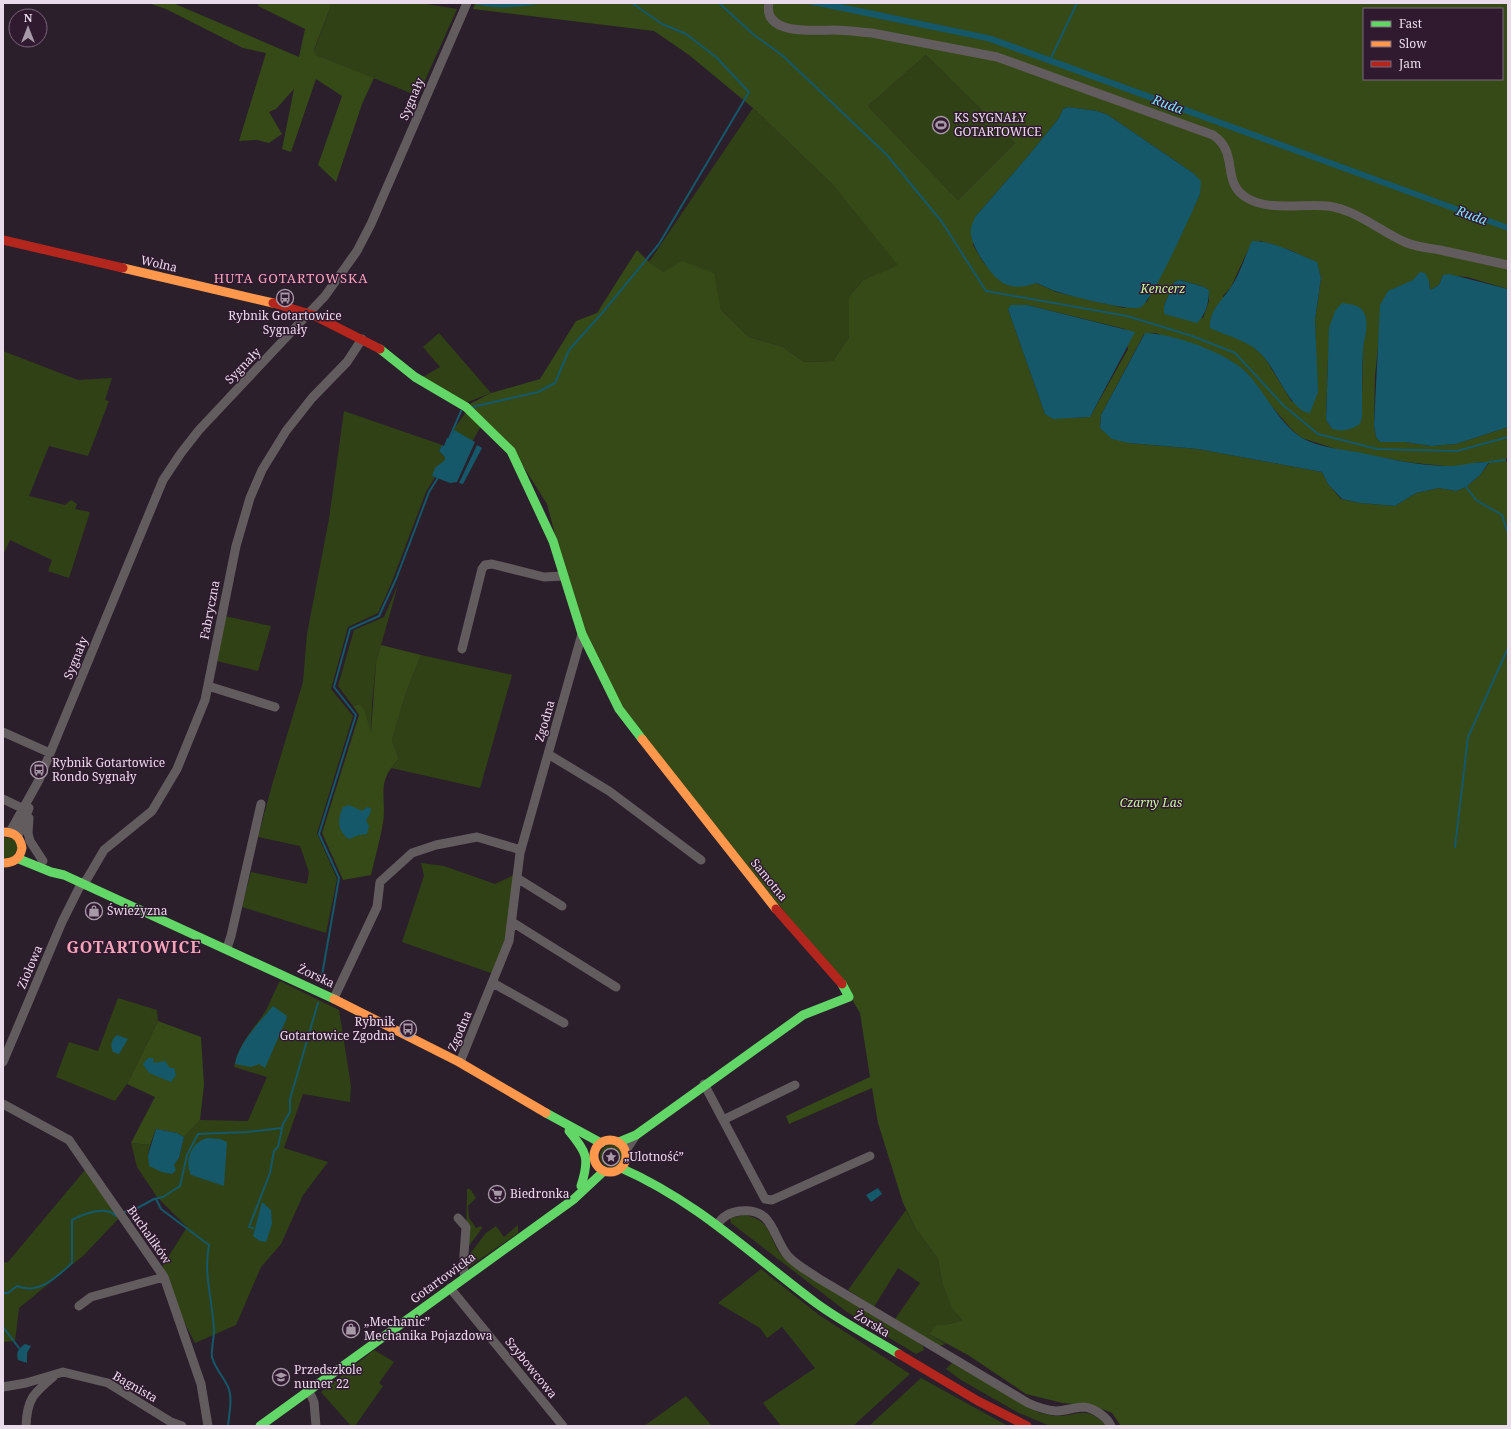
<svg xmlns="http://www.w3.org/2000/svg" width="1511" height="1429" font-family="'Noto Serif',serif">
<rect width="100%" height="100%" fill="#2b1f2b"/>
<path fill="#304215" d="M332,3h89l36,6 -39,87 -102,-41 -2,-4z
M926,55l89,88 -57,57 -90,-94z
M753,108l78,75 68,82 -36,15 -14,17v40l-16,24 -29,1 -21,-15 -34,-10 -28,-27 -8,-37 -49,-1 -15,-10z
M439,333l52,60 -26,10 -42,-26 17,-10 -17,-20z
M3,351l75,29 34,-2 -7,22 4,1 -21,55 -39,-10 -20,50 36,9 6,-5 6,4 -2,5 15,3 -21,66 -21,-7 4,-11 -42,-20 -7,15z
M344,411l98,34 -3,6 6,6v3l-13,16 3,1 -9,15 -35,92 -13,29 -30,14 -17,62 22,27 -36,117 20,46 -11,54 -84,-26 9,-35 56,12 2,-12 -9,-26 -42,-9 14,-52 31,-103 4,-48 22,-115z
M466,412l15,14 -9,16 -18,-9 -1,-3z
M398,585l-22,78 -4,41 -1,30 -13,-30 -5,2 -15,-20 16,-56 30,-13z
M224,616l47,10 -13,45 -41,-10z
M421,655l91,20 -32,113 -89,-20 8,-9 -7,-19 14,-47z
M3,837l11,2 4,9 -5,9 -10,1z
M421,863l23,3 51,18 19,-9 -7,58 -13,41 -92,-32 22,-66z
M280,981l59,29 12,76 -1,16 -47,-8 -19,54 44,14 -25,33 -22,49 -20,23 -25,58 -41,18 -15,-29 -18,-47 25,-40 -30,-30 -20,-30 -6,-24 19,2 -2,10 26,10 5,-7 5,-21 16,-17 48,1 19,-44 -33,-10c4,-22 17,-35 29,-52 7,-10 11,-24 17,-34z
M118,998l39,12 1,11 -31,63 -12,17 -59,-24 13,-35 29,9z
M600 1156a11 11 0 1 1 22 0a11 11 0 1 1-22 0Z
M85,1170l35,47 -36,38 -65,53 -4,33 -12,1v-79l5,-1z
M467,1189h3l6,9 -8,8 1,12 7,10 5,-2 1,2 -16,22z
M906,1210l10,19 22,30 4,24 10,24 10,13 -13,4 -13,1 -7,9 17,10 -7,2 -44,-27 25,-36 -22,-15 -24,39 -26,-17z
M745,1215c30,6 22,26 40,44l123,77 15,10 1,4 -8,4 -69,-42 -116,-89 -1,-5z
M518,1225v8l-52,36v-10l20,-26 10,-7 8,11z
M761,1269l58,46 91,59 -57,52h-72l-18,-23 52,-35 -33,-41 -15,11 -7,-10 -42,-25z
M374,1350l20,12 -15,21 4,3 -28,40h-4l-30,-34z
M952,1363l88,50c5,1 10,2 15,3 26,0 30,-12 52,10h-57l-33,-14 -56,-32 -15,-11z
M921,1378l87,48h-139z
M686,1396l26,30h-68z"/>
<path fill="#354a17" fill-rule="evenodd" d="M148,3h25l126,54 6,-28 -47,-23 1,-3h73l-18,47 2,5 58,23 -12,26 -26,78 -18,-17 24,-69 -26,-17 -25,73 -9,-3 12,-60 -18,20 -7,3 13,22 -13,9 -12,-3 -18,1 27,-88 -23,-5 -77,-39z
M475,3h1033v286l-41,-12 -24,-2 -4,10 -9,5 -1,-9 -50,56 -4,39 -1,49 2,12 4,5h25l26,4 25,-2 52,-17v30l-3,3 3,3v963h-387l-9,-13 -18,-7 -31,-3 -37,-9 -58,-39 -39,-21 7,-9 13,-1 13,-4 -10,-12 -10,-25 -4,-24 -22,-30 -13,-26 -25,-80 -6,-35 -83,36 -3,-8 84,-39 -10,-64 -16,-27 -226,-282 -34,-74 -18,-54 -19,-72 -36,-57 -43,-42 23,-12 49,-14 36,-58 21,-8 40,-63 12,12 15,10 18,-11 32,12 7,37 28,27 34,10 21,15 29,-1 16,-24v-40l14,-17 35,-15 -67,-82 -78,-75 -64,-53 -35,-24 -181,-22zM1364,9h138v70h-138zM926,55l89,88 -57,57 -90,-94zM1067,107l30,4 11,4 85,58 7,21 -53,108 -23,6 -68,-16 -20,-9 -34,-1 -19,-20 -10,-17 2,-28 54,-62 30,-37 4,-9zM1260,241l30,9 27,13 4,15 -6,42 1,48 -24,34 -29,-47 -10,-8 -30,-51 8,-9 16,-35zM1181,280l23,7 5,3v11l-6,17 -39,-12 10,-24zM1027,305l98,24 3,20 -38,68 -23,1 -22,-4 -37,-105zM1365,315l1,12 -3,19 -1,47 -30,36 -6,-9 2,-61zM1156,333l91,40 22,30 23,27 10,8 34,11 70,13 38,4h19l17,-4 9,1 -9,12 -14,12 -10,4 -17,-3 -23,5 -21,13 -35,-3 -19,-4 -13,-15 -6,-12 -124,-23 -69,-6 -29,-15 1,-13 43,-81z
M381,645l40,10 -15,38 -14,47 7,19c-24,24 -12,36 -16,64 -3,17 -8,34 -12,52l-28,5 -21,-47 37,-118 -6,-9 5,-2 6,5 7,24 5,-70z
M158,1021l43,16 3,48 -4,35 -16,17 -7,-4 -21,-4 -6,16 -19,-2 24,-46 -28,-13z"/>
<path fill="#155869" d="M471,3h73c-24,4 -49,7 -73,0z
M803,3h33l156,33 516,189v6l-521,-190z
M1068,107l29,4 11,4 85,58 8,8 -1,13c-8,18 -47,106 -59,113 -10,5 -70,-11 -83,-15 -8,-2 -15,-7 -22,-9 -11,4 -22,6 -33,0 -12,-7 -35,-40 -32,-54 0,-4 3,-8 4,-12l54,-62 30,-37 4,-9z
M1252,241c22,0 45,13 65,21l4,16 -6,42 3,72 -8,21c-19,-1 -34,-44 -48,-58 -12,-14 -35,-19 -52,-27 -1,-18 12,-27 21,-41 9,-13 14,-31 21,-46z
M1420,272l5,1 4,8 1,9 9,-5 4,-10 6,-1 59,15v138l-52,17 -25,2 -26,-4h-25l-4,-5 -2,-12 6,-120 8,-14 25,-11z
M1180,280l24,7 5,3c0,13 -3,24 -12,33l-33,-9v-8l10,-24z
M1342,303c9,1 20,2 23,12 4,11 -1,23 -2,34 -1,23 -1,46 -1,68l-2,7c-10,6 -17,8 -28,5l-6,-9 3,-92 6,-17z
M1011,305h16l108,27 -45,85 -37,2 -8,-5 -37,-105z
M1145,333c27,0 83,20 102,40 19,20 31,50 55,65 16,9 37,11 55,14 29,6 57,13 87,14 15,1 30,-5 45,-4l-9,13 -14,12 -10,4 -17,-3 -23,5 -21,13 -35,-3 -18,-4 -14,-15 -6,-12 -124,-23 -69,-6 -17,-4 -12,-11 1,-13z
M454,430l21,12 -18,40 -7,1 -18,-7 3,-8 10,-8v-3l-6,-6 3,-6 2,1 3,-8h3z
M477,445l5,3 -19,36 -4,-1z
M349,805l13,6 5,-4 4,1 -1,6 -4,6 3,6 -2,8 -8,1 -10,4c-12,-8 -12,-19 -6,-32z
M273,1006l14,10 -1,4 -21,48 -6,-4 -8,3 -16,-3c4,-22 24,-41 38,-58z
M117,1035l11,4 -9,15 -6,-2c-3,-7 -2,-12 4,-17z
M148,1058h5l1,5 11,-2 5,7h4l2,7 -5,7 -22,-9 -6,-9z
M156,1129l21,4 7,4 -5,21 -5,7 2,5 -4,4 -10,-2 -13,-6 -1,-11z
M207,1138l13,1 7,3 -3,44 -33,-11c-7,-13 0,-33 16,-37z
M878,1188l4,6 -11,8 -5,-7z
M262,1202l9,8 1,14 -6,18 -6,-1 -7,-5z
M25,1344l6,2 -4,7v10l-9,-3c-2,-8 0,-11 7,-16z"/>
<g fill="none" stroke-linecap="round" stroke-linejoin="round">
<path stroke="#155869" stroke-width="2" d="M719,3l35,32 28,20 105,100 55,67 44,69 141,25 65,20 43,17 48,52 35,29 59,15 80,2 51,-14
M1051,58l26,-55
M472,407l66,-15 17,-9 14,-33 34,-38 56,-68 90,-152 -33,-35 -30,-23 -24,-10 -30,-21
M449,439l12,-28
M1489,462l16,-2
M1466,487l10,13 26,15 6,19
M1455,847l13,-110 40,-89
M321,981l18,-103 -20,-44 37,-119 -22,-28 16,-58 29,-13 17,-37 33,-87 10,-16
M156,1199l5,10 48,36c-6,29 4,57 5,85 0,9 -3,18 -2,27 3,12 12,20 16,30 5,11 1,27 0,39
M123,1212l9,-1 22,-12 9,-2 17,-11 7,-31 11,-21 49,-2 35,-4
M253,1228l-4,-1 21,-54 4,-22 4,-4 5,-23 7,-12v-13l28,-96
M3,1293h5l9,-7c21,9 40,-9 55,-23v-43c12,-6 33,-15 44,-4
M3,1327l16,21"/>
<path stroke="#635c5e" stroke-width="9" d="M769,3c-7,33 47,27 65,27 13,0 25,2 38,3l125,24 216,78c27,18 7,47 34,63 24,14 55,5 81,8 29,4 53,26 79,37 10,4 22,5 33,7 23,5 45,10 68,15
M462,649l20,-80 3,-4 7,-1 52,13 20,-1
M208,686l67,21
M3,732l47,21
M548,754l61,37 92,69
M3,799l25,12
M29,818l-1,15 2,8 13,20
M10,832l29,-52 124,-300 18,-27 18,-23 126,-134 32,-45 14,-27 96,-221
M18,836l11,-28
M517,878l45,28
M512,922l104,65
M227,948l4,-12 30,-132
M493,983l71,40
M334,998l43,-91 3,-25 32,-29 24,-8 41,-8 44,13
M3,1062l59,-140 17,-34 8,-9 17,-29 48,-39 25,-42 28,-69 31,-154 14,-48 12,-28 24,-39 26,-33 35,-36 15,-23
M460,1062l49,-121 11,-88 62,-219
M704,1084l61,115 7,1 98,-44
M3,1104l66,36 95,137 37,107 7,42
M723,1120l72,-35
M626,1150l10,-15
M458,1218l8,9 -3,41 2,8
M717,1225c5,-8 13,-13 23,-14 34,-4 32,26 48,45 8,9 20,15 30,22l210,125c9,4 17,7 28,8 9,0 19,-4 28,-4 10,1 23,10 27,19
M450,1288l113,138
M79,1306l12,-9 73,-20
M3,1387l23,-4 37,-11 45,11 63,39 11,4
M309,1391l5,11 2,24
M26,1426c1,-27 7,-32 27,-49"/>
<path stroke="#63d668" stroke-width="9" d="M380,349l35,28 51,30 45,44 42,90 29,93 37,75 23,30
M19,859l32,13 13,3 270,124
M546,1113l55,30
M569,1131c18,22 21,27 12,55
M619,1142l17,-7 167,-120 46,-18 -7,-13
M621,1168c77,34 128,85 195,135 26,19 55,34 83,51
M260,1426l314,-227 30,-28"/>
<path stroke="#ff974d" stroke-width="9" d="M123,268l150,35
M642,739l134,170
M3,832c11,0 17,4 19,16 -2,11 -8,15 -19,15
M334,999l125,63 87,51
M594 1156a16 16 0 1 1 32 0a16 16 0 1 1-32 0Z"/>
<path stroke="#b3261e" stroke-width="9" d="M3,240l120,28
M273,303l40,12 67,34
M776,909l66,75
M899,1354l79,47 49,25"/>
</g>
<defs>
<g id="stadium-ring" transform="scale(0.9)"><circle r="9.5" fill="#301a30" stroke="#a799a7" stroke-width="1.5"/><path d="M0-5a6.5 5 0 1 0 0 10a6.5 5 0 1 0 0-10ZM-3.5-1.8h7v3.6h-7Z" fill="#a799a7"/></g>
<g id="bus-ring" transform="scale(0.9)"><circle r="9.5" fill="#301a30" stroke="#a799a7" stroke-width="1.5"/><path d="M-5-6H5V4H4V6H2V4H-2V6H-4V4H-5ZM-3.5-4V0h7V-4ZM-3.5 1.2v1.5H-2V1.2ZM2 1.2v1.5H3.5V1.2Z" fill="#a799a7"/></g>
<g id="shop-ring" transform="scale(0.9)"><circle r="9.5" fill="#301a30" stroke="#a799a7" stroke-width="1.5"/><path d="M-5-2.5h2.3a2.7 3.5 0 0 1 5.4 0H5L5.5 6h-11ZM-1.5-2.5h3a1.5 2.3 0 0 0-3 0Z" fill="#a799a7"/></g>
<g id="sight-ring" transform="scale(0.9)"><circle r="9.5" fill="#301a30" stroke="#a799a7" stroke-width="1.5"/><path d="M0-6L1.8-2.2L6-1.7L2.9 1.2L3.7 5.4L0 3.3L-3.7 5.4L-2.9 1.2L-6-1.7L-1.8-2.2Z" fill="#a799a7"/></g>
<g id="supermarket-ring" transform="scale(0.9)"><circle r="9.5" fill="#301a30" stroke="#a799a7" stroke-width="1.5"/><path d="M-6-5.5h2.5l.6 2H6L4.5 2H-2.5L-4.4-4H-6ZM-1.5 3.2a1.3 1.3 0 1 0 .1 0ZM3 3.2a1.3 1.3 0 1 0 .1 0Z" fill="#a799a7"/></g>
<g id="school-ring" transform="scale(0.9)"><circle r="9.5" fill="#301a30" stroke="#a799a7" stroke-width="1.5"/><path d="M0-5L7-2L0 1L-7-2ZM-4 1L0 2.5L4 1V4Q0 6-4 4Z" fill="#a799a7"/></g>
</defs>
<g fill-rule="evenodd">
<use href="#stadium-ring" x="941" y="125"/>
<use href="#bus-ring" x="285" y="298"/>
<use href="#bus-ring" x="39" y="770"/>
<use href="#shop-ring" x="94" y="911"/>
<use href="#bus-ring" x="408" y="1029"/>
<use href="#sight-ring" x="611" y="1157"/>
<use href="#supermarket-ring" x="497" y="1194"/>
<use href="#shop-ring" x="351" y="1329"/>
<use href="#school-ring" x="281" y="1377"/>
</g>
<g text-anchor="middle" stroke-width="3" stroke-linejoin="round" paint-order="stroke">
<g font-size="12" fill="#eadbea" stroke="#301a30">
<text transform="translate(412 99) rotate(-67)" y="4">Sygnały</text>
<text transform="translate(159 264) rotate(13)" y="4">Wolna</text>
<text transform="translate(243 366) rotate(-46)" y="4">Sygnały</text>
<text transform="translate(210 610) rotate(-79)" y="4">Fabryczna</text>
<text transform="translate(76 658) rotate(-68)" y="4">Sygnały</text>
<text transform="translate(545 721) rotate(-74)" y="4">Zgodna</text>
<text transform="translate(769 880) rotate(51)" y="4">Samotna</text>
<text transform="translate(30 967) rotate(-67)" y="4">Ziołowa</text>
<text transform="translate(316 976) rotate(25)" y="4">Żorska</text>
<text transform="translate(460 1031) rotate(-67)" y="4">Zgodna</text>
<text transform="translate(149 1235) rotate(55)" y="4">Buchalików</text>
<text transform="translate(443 1278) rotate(-36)" y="4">Gotartowicka</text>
<text transform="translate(872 1324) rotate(31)" y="4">Żorska</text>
<text transform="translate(531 1368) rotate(51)" y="4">Szybowcowa</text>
<text transform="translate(135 1387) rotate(30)" y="4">Bagnista</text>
</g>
<g font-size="12" fill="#eadbea" stroke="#301a30" text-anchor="start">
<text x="954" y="122">KS SYGNAŁY<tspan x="954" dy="14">GOTARTOWICE</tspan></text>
<text x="285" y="320" text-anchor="middle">Rybnik Gotartowice<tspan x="285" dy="14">Sygnały</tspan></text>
<text x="52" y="767">Rybnik Gotartowice<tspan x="52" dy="14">Rondo Sygnały</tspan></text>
<text x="107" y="915">Świeżyzna</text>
<text x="395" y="1026" text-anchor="end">Rybnik<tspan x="395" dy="14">Gotartowice Zgodna</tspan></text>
<text x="624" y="1161">„Ulotność”</text>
<text x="510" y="1198">Biedronka</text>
<text x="364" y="1326">„Mechanic”<tspan x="364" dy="14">Mechanika Pojazdowa</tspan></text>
<text x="294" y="1374">Przedszkole<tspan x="294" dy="14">numer 22</tspan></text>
</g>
<g font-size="12" font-style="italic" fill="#c9f59d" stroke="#301a30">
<text x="1163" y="293">Kencerz</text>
<text x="1151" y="807">Czarny Las</text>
</g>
<g font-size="13" font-style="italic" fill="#80e0fa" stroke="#301a30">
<text transform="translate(1168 104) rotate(20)" y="5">Ruda</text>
<text transform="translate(1472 215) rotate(20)" y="5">Ruda</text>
</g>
<g font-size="13" letter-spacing="1" fill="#f5a3b8" stroke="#301a30">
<text x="291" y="283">HUTA GOTARTOWSKA</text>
</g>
<g font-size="16" font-weight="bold" letter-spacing="1" fill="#f5a3b8" stroke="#301a30">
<text x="134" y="953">GOTARTOWICE</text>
</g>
</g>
<rect width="1511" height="1429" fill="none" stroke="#eadbea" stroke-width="8"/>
<rect x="1363" y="8" width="140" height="72" fill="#301a30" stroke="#7a677a"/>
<rect x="1371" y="21" width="20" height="6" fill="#63d668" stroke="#7a677a"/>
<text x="1399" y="28" font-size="12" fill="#eadbea">Fast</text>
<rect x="1371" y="41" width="20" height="6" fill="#ff974d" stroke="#7a677a"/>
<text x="1399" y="48" font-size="12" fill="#eadbea">Slow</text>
<rect x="1371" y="61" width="20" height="6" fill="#b3261e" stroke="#7a677a"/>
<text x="1399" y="68" font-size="12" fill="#eadbea">Jam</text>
<g transform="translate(28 28)"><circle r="19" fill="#301a30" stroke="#7a677a"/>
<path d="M0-3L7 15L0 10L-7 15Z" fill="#a799a7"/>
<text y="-6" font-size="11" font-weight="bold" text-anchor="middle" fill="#eadbea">N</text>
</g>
</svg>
